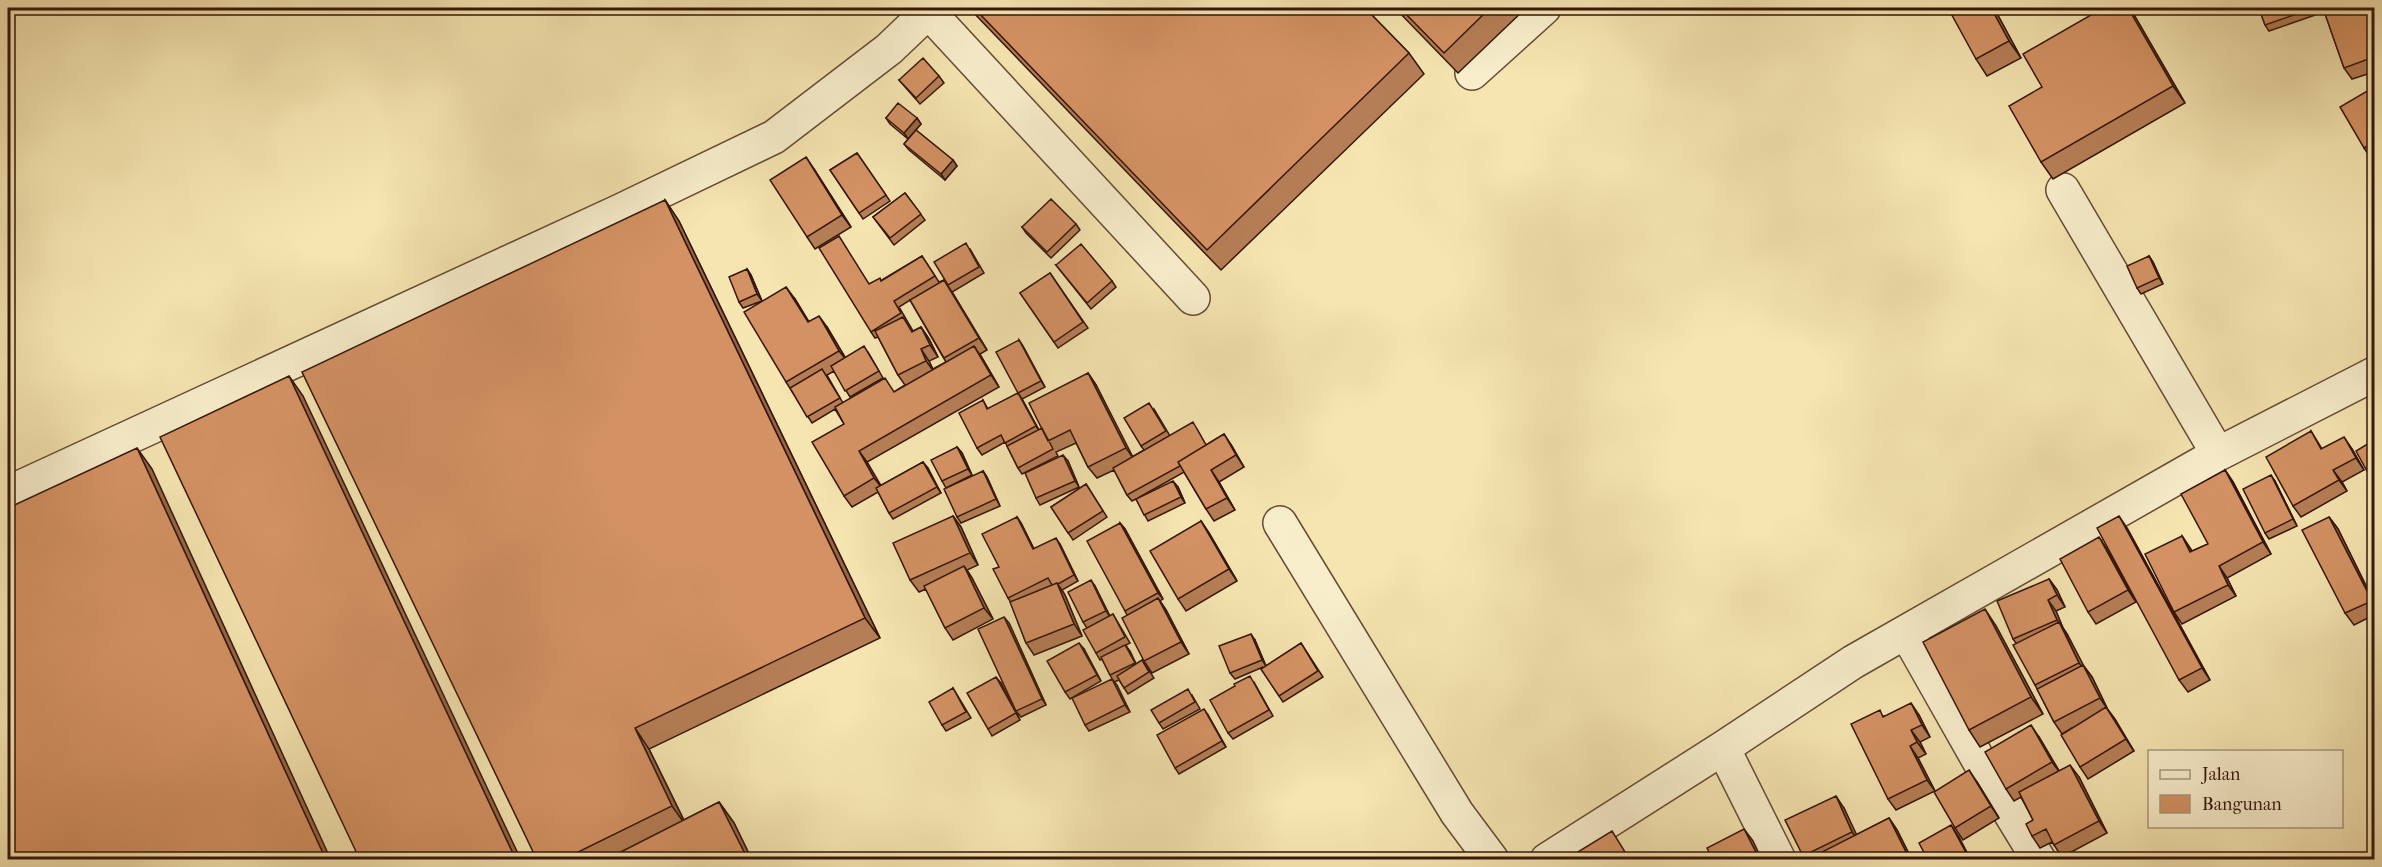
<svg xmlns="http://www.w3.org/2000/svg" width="2382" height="867" font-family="'IM FELL French Canon',serif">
<rect width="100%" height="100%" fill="#f5e5b1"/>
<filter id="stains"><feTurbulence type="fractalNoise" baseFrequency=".00333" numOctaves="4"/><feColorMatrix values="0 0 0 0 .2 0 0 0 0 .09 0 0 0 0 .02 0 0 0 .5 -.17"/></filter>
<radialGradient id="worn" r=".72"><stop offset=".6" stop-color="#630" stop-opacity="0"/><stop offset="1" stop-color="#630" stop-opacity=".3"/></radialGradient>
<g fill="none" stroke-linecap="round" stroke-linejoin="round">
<g stroke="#654a34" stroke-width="36">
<path id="minor" d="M925,8l268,290
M1472,73l72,-65
M2063,190l155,264
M8,493l612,-282 154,-74 115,-88 43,-41
M1280,523l177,290 35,47
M1906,632l81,143 52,85
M1723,748l56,112
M1547,860l176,-112 130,-86 365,-208 156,-80"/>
</g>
<use href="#minor" stroke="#f8eecc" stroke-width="33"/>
</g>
<path fill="#b67e56" stroke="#35160b" stroke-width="1.5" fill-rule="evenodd" d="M969,8h396l44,45 15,21 -203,196z
M1395,8h131l-68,65z
M1994,8l27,50 -34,18 -11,-17z
M2103,8h27l55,95 -132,76 -12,-17 1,-75z
M2259,8h60l2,5 -52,18 -4,-6z
M2323,8h46l5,15v49l-22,7 -8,-11z
M939,76l5,7 -24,21 -21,-24z
M2374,87v72l-2,1 -8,-12z
M886,118h31l4,6 -5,6 37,30 4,6 -12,14 -36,-30 -5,-6 4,-5 -18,-15z
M857,153l33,48 -27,18 -33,-49z
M814,169l37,58 -36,22 -8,-12z
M905,193l20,27 -31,25 -21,-28z
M665,200l14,21 201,417 -231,111 35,71 35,-18 15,21 18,37h-215z
M1076,224l4,6 -29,28 -25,-25 -4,-6z
M970,249l14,24 -32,19 35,58 -7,4 19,33 -132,75 13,24 43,-24 18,31 -48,26 -4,-6 -11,-21 -26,15 -8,-11v-72l-9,-15 -23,14 -26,-41 9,-83 14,23 18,5 18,31 23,-6 15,26 -33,19 -16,-26 -7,4 16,28 51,-11 11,-7 -7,-10 -20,-38 -3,1 -4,-6 -2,-48 13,-4 40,-24 17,26 5,-2zM910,300l36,62 -13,7 -4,-8 9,-4 -9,-18 -8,-12 -8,4 -14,-24z
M2149,256l4,6 10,22 -22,10 -4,-6z
M1056,265l56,16 4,6 -25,22z
M747,269l4,6 11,26 -19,7 -4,-6z
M1050,273l38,55 -30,20 -38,-55z
M1019,340l26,47 -23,12 17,31 3,-2 46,-55 8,12 36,72 12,-7 -3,-4 13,-37 16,27 27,-7 9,16 18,-11 20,33 -25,15 16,28 -21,11 -8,-12 -22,-37 -46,26 40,-11 7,16 -37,18 -12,-22 -4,2 -5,-6 -13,-25 -17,8 -9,-11 -12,-24 -20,9 2,4 -36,18 -4,-6 -13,-26 -23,13 -5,-7 6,-48 5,9 30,-16z
M2311,431l11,18h30l12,21 -22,12 5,9 -46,26 -8,-11z
M957,447l5,6 10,22 -26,13 -4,-7z
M1068,461l11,26 -39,18 -4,-7z
M2225,470l8,12 38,72 -44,24 9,18 -54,28 -8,-12 8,-76 10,15 16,-7z
M983,471l4,6 13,29 -39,17 -4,-6z
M2275,481l22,45 -28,13 -4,-6z
M1086,484l21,33 -34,23 -22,-33z
M953,516l8,11 17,38 -11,5 5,8 21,41 -40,21 -8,-12 -19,-39 -7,3 -9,-12z
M1017,517l4,6 13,26 26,-5 18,37 -16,9 3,5 17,41 -48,19 -8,-12 -16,-42 -2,-3 -9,-31z
M2329,517l9,12 36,73v13l-20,10 -9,-12z
M1201,521l8,12 28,48 -51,30 -8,-12z
M1120,523l5,6 38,70 -3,2 6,9 23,44 -37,19 -8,-12 -17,-46 -2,-4z
M2127,528l83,152 -22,12 -9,-12z
M2107,549l29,53 -40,22 -8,-12z
M2049,579l8,11 8,17 -9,4 7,17 4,6 16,31 9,12 16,33 26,41 -46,28 -8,-12 -8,-39 -10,6 -8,-12 -19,-37 -19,-42 -3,-4z
M1095,586l15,30 3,-2 17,29 -4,2 10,19 6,-4 12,18 -26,16 -9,-14 -5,2 16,30 -41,19 -4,-6 27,-46 -10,-20 -2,1 -4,-7 -9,-25 -4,-6z
M1009,623l37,82 -25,12 -5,-6z
M1996,626l47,88 -63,33 -11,-17z
M1255,640l11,26 35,-23 22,34 -40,25 -22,-33 2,-2 -28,12 -5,-6z
M1084,649l17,32 -31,18 -5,-7z
M1254,682l19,34 -40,23 -5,-6z
M1001,683l19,37 -28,16 -4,-7z
M953,688l18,30 -25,13 -4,-6z
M1192,695l8,14 -37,20 -4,-6z
M1208,715l18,32 -47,27 -4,-6z
M1919,715l11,22 -10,5 6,12 -8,4 17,33 -39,19 -8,-11 -4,-83z
M2039,737l20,34 20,6 28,56 -45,24 -10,-15 -12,6 -8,-12 1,-16 -12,-23 -7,4 -8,-12z
M1977,782l22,36 -36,22 -8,-12z
M1844,808l12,27 33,-17 8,12 15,30h-107l-2,-4z"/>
<path fill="#946646" stroke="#35160b" stroke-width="1.5" d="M1991,8h3l27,50 -12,-17z
M2128,8h2l3,5 52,90 -12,-17z
M2365,8h4l5,15v12z
M917,118l4,6 -13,15 -4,-6z
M806,157l8,12 37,58 -9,-12z
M953,160l4,6 -12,14 -4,-6z
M665,200l14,21 201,417 -15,-20z
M2149,256l4,6 10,22 -4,-6z
M747,269l4,6 11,26 -5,-7z
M944,280l8,12 35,58 -8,-12z
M786,287l9,12 21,35 -8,-12z
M819,316l8,11 21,35 -9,-11z
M921,327l8,12 9,18 -8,-12z
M1019,340l4,6 22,41 -4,-6z
M974,346l8,12 17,29 -8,-12z
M921,349l8,12 5,11 -8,-11z
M1088,373l8,12 38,74 -8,-11z
M289,376l14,20 218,464h-5z
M1018,393l4,6 18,33 -4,-6z
M1224,434l8,12 12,21 -8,-12z
M2344,437l8,12 12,21 -8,-12z
M957,447l5,6 10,22 -4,-6z
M137,448l15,21 179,391h-5z
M859,451l8,11 16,27 -9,-11z
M1063,455l5,6 11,26 -4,-6z
M923,462l5,6 13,25 -4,-6z
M1211,470l8,12 16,28 -8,-12z
M2225,470l8,12 38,72 -8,-12z
M2333,470l9,12 5,9 -8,-11z
M983,471l4,6 13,29 -4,-7z
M2271,475l4,6 22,45 -4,-7z
M1173,481l5,6 7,16 -4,-6z
M953,516l8,11 17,38 -8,-12z
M2119,516l8,12 83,152 -8,-12z
M1017,517l4,6 16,32 -4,-6z
M2329,517l9,12 36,73v3z
M1201,521l8,12 28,48 -8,-12z
M1120,523l5,6 38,70 -5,-6z
M2182,536l8,12 9,16 -9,-12z
M2099,537l8,12 29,53 -8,-12z
M1056,538l4,6 18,37 -4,-6z
M964,566l8,12 21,41 -9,-11z
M2219,566l8,12 9,18 -8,-11z
M2049,579l8,11 8,17 -8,-12z
M1091,580l4,6 15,31 -4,-6z
M1057,583l8,12 17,41 -8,-12z
M1158,598l8,12 23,44 -8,-12z
M2048,600l8,11 7,17 4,6 21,40 -9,-11 -17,-36 -5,-7z
M1985,609l11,17 47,88 -12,-17z
M1004,617l5,6 37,82 -4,-6z
M1251,634l4,6 11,26 -4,-6z
M1079,643l5,6 17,32 -4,-6z
M1125,645l5,6 9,19 -4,-7z
M2083,665l9,12 16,33 -8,-12z
M996,677l5,6 19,37 -4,-7z
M1112,679l5,6 13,27 -5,-7z
M1911,703l8,12 11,22 -8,-12z
M2106,707l9,12 19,32 -8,-12z
M1204,709l4,6 18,32 -4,-6z
M2031,725l8,12 22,37 -9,-12z
M635,728l14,21 38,78 -15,-21z
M1911,730l9,12 6,12 -9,-12z
M1910,746l8,12 17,33 -8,-11z
M2070,765l9,12 28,56 -8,-12z
M1969,770l8,12 22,36 -8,-12z
M1836,796l8,12 17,36 -9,-12z
M719,802l15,21 18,37h-4z
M1889,818l8,12 15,30h-2z
M1951,825l8,12 12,23h-1z
M1744,829l9,12 9,19h-2z"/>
<path fill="#d49264" stroke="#35160b" stroke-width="1.5" d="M974,8h391l44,45 -202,197z
M1400,8h90l-46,45z
M1948,8h43l18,33 -33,18z
M2103,8h25l45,78 -132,76 -32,-56 33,-19 -19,-33z
M2259,8h55l-49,17z
M2323,8h42l9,27v22l-30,11z
M923,58l16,18 -23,22 -17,-18z
M2374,87v55l-10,6 -24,-41z
M898,103l19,15 -13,15 -18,-15z
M916,130l37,30 -12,14 -37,-30z
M857,153l29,42 -27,18 -29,-43z
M806,157l36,58 -35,22 -37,-57z
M905,193l16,21 -31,24 -17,-21z
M1051,199l25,25 -29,28 -25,-25z
M665,200l200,418 -230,110 37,78 -110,54h-25l-235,-488z
M839,236l30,48 11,-6 1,3 41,-25 13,20 -41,25 7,12 -30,19 -52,-84z
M966,243l13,24 -31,18 -14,-23z
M1081,244l31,37 -25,22 -31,-38z
M2149,256l10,22 -22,10 -10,-22z
M747,269l10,25 -18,8 -10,-25z
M1050,273l33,49 -29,20 -34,-49z
M944,280l35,58 -35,20 -34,-58z
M786,287l22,35 11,-6 20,35 -53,31 -42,-70z
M903,317l9,15 9,-5 9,18 -9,4 5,12 -28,14 -23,-44z
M1019,340l22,41 -23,12 -22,-41z
M864,346l15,25 -34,20 -14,-25z
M974,346l17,29 -132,76 15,27 -30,18 -32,-54 32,-18 -9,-17 50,-29 9,14z
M822,369l18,29 -33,19 -17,-29z
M1088,373l38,75 -38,19 -18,-37 -22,11 -19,-38z
M289,376l227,484h-156l-200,-423z
M1018,393l18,33 -31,17 -4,-8 -24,13 -18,-35 24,-13 4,9z
M1149,403l17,28 -25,15 -17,-28z
M1193,422l13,23 -28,17 2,4 -53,29 -14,-27z
M1042,428l11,21 -35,19 -11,-22z
M2311,431l10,18 23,-12 12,21 -23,12 6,10 -46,26 -27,-49z
M1224,434l12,21 -25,15 16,28 -21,11 -28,-47z
M2374,440v44l-18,-33z
M957,447l11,22 -26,12 -11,-21z
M137,448l189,412h-318v-352z
M1063,455l12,26 -39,17 -11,-25z
M923,462l14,25 -48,26 -13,-25z
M2225,470l38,72 -44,24 9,19 -54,27 -29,-58 37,-18 8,16 18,-8 -27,-50z
M983,471l13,28 -39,18 -13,-28z
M2271,475l22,44 -28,14 -22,-44z
M1173,481l8,16 -37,18 -8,-16z
M1086,484l17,27 -35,22 -17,-26z
M953,516l17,37 -60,27 -17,-37z
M2119,516l83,152 -23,12 -82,-152z
M1017,517l16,32 23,-11 18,37 -16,9 -1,-1 -5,2 -4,-7 -40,20 -15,-29 6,-2 -17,-33z
M2329,517l43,84 -27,12 -43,-83z
M1201,521l28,48 -51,30 -28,-48z
M1120,523l38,70 -33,18 -38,-70z
M2099,537l29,53 -40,22 -28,-53z
M964,566l20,42 -39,20 -21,-42z
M2049,579l8,16 -9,5 9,20 -44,19 -16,-38z
M1091,580l15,31 -23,11 -15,-30z
M1057,583l17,41 -48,19 -16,-41z
M1158,598l23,44 -37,19 -22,-43z
M1985,609l46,88 -62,33 -46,-88z
M1113,614l12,23 -29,16 -13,-23z
M1004,617l38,82 -26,12 -38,-82z
M2059,622l20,41 -44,22 -22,-40z
M1251,634l11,26 -32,13 -11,-27z
M1079,643l18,32 -32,17 -18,-31z
M1301,643l17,28 -39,25 -18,-27z
M1125,645l10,18 -25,12 -9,-18z
M1142,660l7,12 -25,16 -7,-12z
M2083,665l17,33 -46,24 -17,-33z
M1250,676l19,34 -41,23 -18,-33 25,-14 -1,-2z
M996,677l20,36 -28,16 -21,-36z
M1112,679l13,26 -40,20 -13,-27z
M953,688l13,24 -24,13 -13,-23z
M1188,689l7,13 -36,21 -8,-13z
M1911,703l11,22 -11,5 6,12 -7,4 17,34 -39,19 -37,-75 29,-14 3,7z
M2106,707l20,32 -46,28 -19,-32z
M1204,709l18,32 -47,27 -18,-33z
M2031,725l21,37 -46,27 -21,-37z
M2070,765l29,56 -45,24 -8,-16 -14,7 -6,-12 7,-4 -14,-28z
M1969,770l22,36 -36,22 -21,-36z
M1836,796l16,36 -49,24 -18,-36z
M719,802l29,58h-143z
M1889,818l21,42h-89l-3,-6z
M1951,825l19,35h-42l-9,-17z
M1744,829l16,31h-47l-6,-12z
M1612,831l18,29h-61l-1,-2z"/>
<rect width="2382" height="867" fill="none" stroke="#f5e5b1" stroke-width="30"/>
<rect x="9" y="9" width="2364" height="849" fill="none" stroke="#35160b" stroke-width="3"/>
<rect x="15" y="15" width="2352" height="837" fill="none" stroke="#35160b" stroke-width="1.5"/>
<rect x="2148" y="750" width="195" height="78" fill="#f8eecc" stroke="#aa987f" stroke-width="1.5"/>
<rect x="2160" y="770" width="30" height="9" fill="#f8eecc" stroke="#aa987f" stroke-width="1.5"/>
<text x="2202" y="780" font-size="18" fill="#35160b">Jalan</text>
<rect x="2160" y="795" width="30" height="18" fill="#d49264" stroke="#aa987f" stroke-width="1.5"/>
<text x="2202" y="810" font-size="18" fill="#35160b">Bangunan</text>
<rect width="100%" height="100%" filter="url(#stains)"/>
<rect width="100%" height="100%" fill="url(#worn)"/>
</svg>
